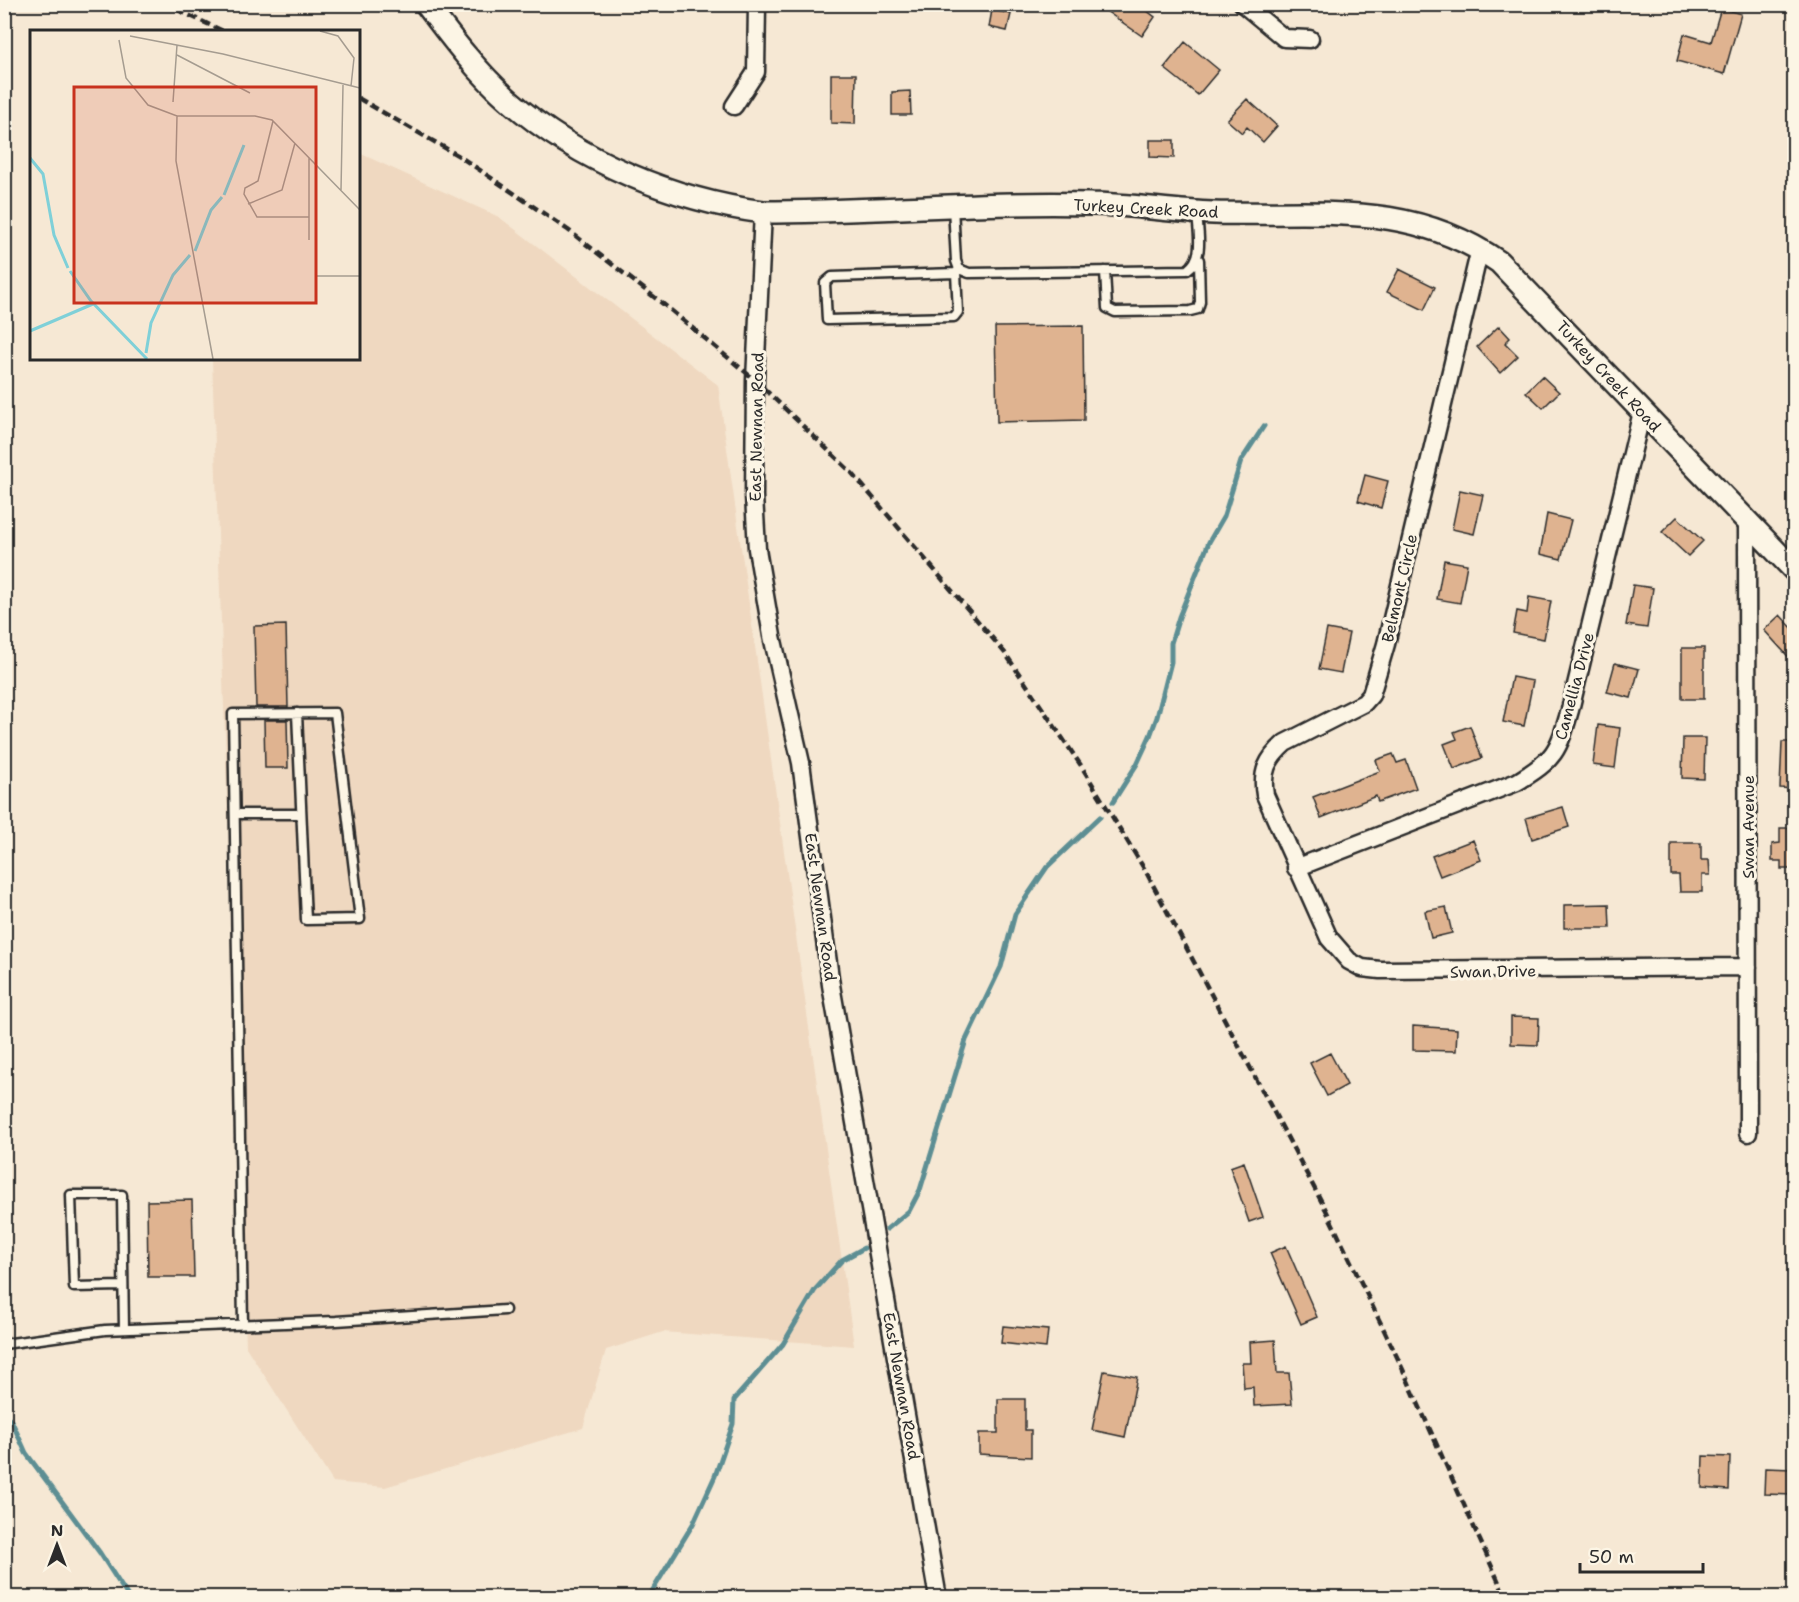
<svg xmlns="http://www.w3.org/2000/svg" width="1799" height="1602" font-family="'Shantell Sans',sans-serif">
<rect width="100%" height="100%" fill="#f6e8d4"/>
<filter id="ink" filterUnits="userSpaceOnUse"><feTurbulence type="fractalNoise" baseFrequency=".0167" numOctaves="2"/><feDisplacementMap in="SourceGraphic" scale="12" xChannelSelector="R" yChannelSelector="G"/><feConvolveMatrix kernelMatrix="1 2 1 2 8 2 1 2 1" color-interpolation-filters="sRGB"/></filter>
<g filter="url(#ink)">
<path fill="#efd8c0" d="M359,153l140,64 219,168 136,961 -191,-14 -57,18 -23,78 -198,59 -52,-5 -87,-135 -34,-988 146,-1z"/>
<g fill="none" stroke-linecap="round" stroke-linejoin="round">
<path stroke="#5d8e93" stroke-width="5" d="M1113,802l24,-38 13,-28 7,-19 14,-55v-19l8,-26 30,-75 15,-26 17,-55 23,-35
M887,1229l22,-18 11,-21 46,-150 35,-73 14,-53 32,-47 53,-50
M4,1414l8,8 14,31 74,100 29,45
M648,1598l45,-74 22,-48 18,-52 1,-24 49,-56 32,-54 27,-30 22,-12"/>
</g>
<path fill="#dfb390" stroke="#2b2b2b" stroke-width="1.5" d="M1096,4h42l17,13 -13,19z
M1721,8l20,6 -17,60 -47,-13 7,-27 27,8z
M992,10l19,4 -4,17 -18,-4z
M1185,42l34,28 -21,25 -34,-27z
M831,74h25l-1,50 -24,-1z
M910,91l1,24h-19v-23z
M1247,99l30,27 -14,16 -16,-15 -5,6 -15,-13z
M1150,140h24v18l-24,-1z
M1399,269l36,18 -11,23 -37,-18z
M1083,326l1,94 -87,2 -2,-95z
M1499,326l11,12 -5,5 13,13 -18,17 -23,-26z
M1542,376l17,16 -16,16 -17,-16z
M1365,475l23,6 -7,27 -23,-7z
M1460,490l23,5 -9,39 -22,-5z
M1547,514l24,6 -10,39 -21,-5z
M1677,517l26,24 -15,15 -26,-24z
M1444,560l23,4 -7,39 -23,-4z
M1633,585l20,3 -6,40 -21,-3z
M1529,597l22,4 -7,38 -31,-6 4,-22 10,2z
M1780,615l14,15v33l-30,-33z
M286,625l2,82h-32l-2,-81z
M1327,629l22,4 -8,40 -22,-4z
M1682,648h22v51h-22z
M1615,663l24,6 -8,29 -24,-6z
M1512,677l21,4 -9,45 -21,-4z
M264,720h23l1,48h-23z
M1598,725l22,3 -5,40 -22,-3z
M1470,726l12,32 -28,11 -10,-25 13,-5 -3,-7z
M1683,738h22l-1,41 -22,-1z
M1782,742h12v47l-14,-1z
M1393,754l4,9 9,-3 10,28 -38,14 -2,-6 -55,22 -8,-21 67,-26 -4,-11z
M1563,807l6,20 -37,12 -6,-21z
M1780,828h14v41h-13v-8h-9v-17l8,-1z
M1473,840l8,20 -41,16 -8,-20z
M1671,843h30v17h8l1,15h-8v17h-22l-1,-17h-8z
M1609,904l1,24h-46v-23z
M1446,907l6,26 -21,5 -6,-27z
M1511,1017l28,1 -1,27 -27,-1z
M1413,1026l44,3 -1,22 -43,-1z
M1330,1053l17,32 -20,11 -17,-33z
M1244,1162l19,55 -14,5 -19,-55z
M192,1200l2,77h-46l-1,-76z
M1286,1246l31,71 -16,7 -31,-71z
M1003,1326l45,4 -2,18 -45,-5z
M1275,1340l2,33h12l3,31 -38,2 -1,-19 -9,1 -2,-25h9l-1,-21z
M1104,1371l33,6 -12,60 -33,-7z
M998,1399h27v31h6v27l-52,-3v-21h19z
M1703,1456l27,1 -1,33 -27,-2z
M1765,1468l29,1v26l-30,-1z"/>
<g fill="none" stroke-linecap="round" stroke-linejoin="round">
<g stroke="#2b2b2b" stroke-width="13">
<path id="service" d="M953,207l3,54 3,8 10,4 218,-3c18,-12 11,-37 10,-57
M1105,271l2,37 8,4 75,-1 8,-2 2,-7 -1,-42
M956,273l2,39 -4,5 -127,3 -2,-37 7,-6 124,-4 3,-4
M235,814h66
M123,1286l-49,1 -3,-92h51l2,134
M243,1324l-10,-610 102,-1 25,206 -54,1 -9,-207
M4,1344l101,-14 231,-9 169,-11"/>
</g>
<g stroke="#2b2b2b" stroke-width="21">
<path id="minor" d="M1243,4l41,34 26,1
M734,106l22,-34 1,-68
M763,212l-8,168 -1,116 3,53 15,87 29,127 30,222 107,613
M1480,249l-94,395 -15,51 -7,8 -79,40c-18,16 -24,29 -20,52l64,143 20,23 13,7 18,2 368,-3
M1747,522l1,611
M1296,868l221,-86c38,-23 41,-30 53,-72l72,-298"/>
</g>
<g stroke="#2b2b2b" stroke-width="26">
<path id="tertiary" d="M426,4c26,35 52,69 84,97 69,60 163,99 253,111 109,0 219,-11 328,-8 41,0 81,8 122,9 104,3 195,-14 286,49l295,308"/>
</g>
<use href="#service" stroke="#fcf5e5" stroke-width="8"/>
<use href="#minor" stroke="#fcf5e5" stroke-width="16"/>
<use href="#tertiary" stroke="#fcf5e5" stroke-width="21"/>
<path stroke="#2b2b2b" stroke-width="4.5" stroke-dasharray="9 4.5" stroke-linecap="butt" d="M165,4l60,28
M358,98l101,58 109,74 99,77 88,73 97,93 153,180 75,111 65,106 181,340 73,151 107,237"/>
</g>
</g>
<g text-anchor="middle" stroke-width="6" stroke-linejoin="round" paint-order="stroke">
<g font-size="16" fill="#2b2b2b" stroke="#fcf5e5">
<text transform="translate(1146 208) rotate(3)" y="6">Turkey Creek Road</text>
<text transform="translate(1609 376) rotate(47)" y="6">Turkey Creek Road</text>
<text transform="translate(756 427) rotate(-89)" y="6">East Newnan Road</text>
<text transform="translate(1399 588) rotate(-77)" y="6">Belmont Circle</text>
<text transform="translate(1574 686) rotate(-75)" y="6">Camellia Drive</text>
<text transform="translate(1748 827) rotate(-90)" y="6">Swan Avenue</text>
<text transform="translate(821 907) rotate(82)" y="6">East Newnan Road</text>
<text transform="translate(1493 971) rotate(-1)" y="6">Swan Drive</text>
<text transform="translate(902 1386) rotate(80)" y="6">East Newnan Road</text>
</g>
</g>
<g transform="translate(30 30)">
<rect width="330" height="330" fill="#f6e8d4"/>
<path fill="none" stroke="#7fd0d8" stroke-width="3" d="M0,128l13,16 11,61 14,33M194,165l20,-50M165,221l16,-41 11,-13M40,241l21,30 56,58M0,301l63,-27M116,323l5,-30 22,-48 17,-20"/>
<path fill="none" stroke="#a59c90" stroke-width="1.5" d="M290,1l18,5 16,22 -3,28M100,6l93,18 137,34M89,10l7,38 22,27 29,11h78l17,4 88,90M147,25l73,38M143,72l4,-57M147,86l-1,45 37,198M243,91l-15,60 -13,7 -1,6 13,23h52M279,128v82M311,160l2,-105M218,174l34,-14 13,-47M287,246h43"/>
<path fill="#c8321e" fill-opacity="0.15" stroke="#c8321e" stroke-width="3" d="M44,57h242v216h-242z"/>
<rect width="330" height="330" fill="none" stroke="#2b2b2b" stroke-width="3"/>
</g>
<rect width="1799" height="1602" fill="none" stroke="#fcf5e5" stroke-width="24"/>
<rect x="12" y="12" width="1775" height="1578" fill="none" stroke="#2b2b2b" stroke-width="2" filter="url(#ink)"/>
<g transform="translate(57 1545)" stroke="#fcf5e5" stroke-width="4.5" paint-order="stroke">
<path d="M0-4.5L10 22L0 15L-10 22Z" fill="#2b2b2b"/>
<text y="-9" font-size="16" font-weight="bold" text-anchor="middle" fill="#2b2b2b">N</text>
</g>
<path d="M1580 1563v9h123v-9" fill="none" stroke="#2b2b2b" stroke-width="3"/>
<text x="1589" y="1563" font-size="18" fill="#2b2b2b" stroke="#fcf5e5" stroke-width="4.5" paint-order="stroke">50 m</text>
</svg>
